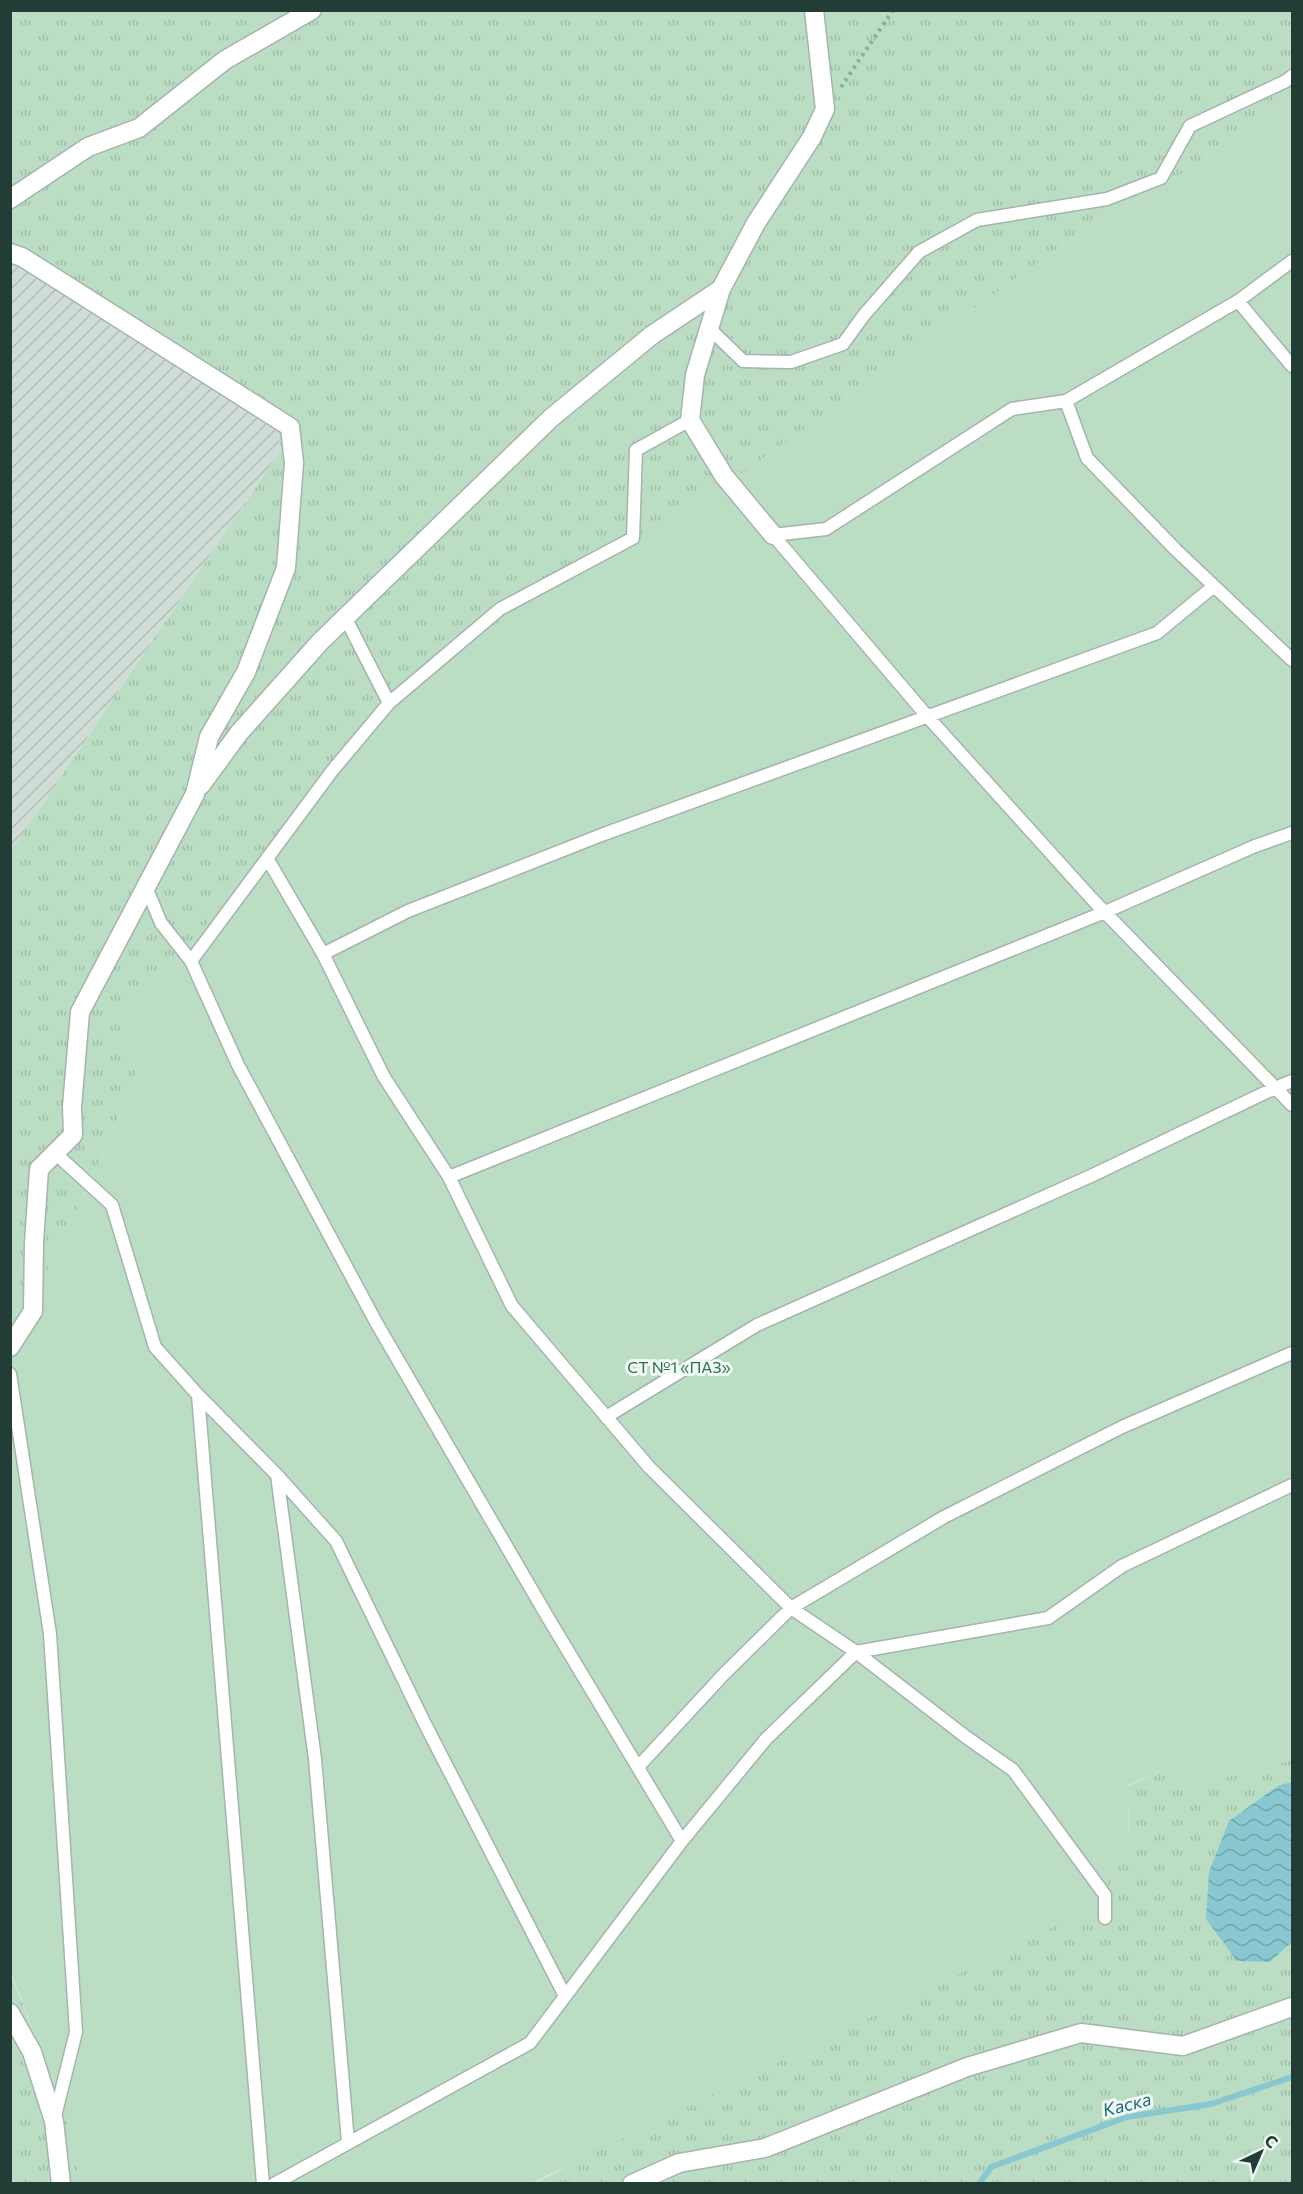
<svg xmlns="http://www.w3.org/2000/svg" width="1303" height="2194" font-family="Commissioner,sans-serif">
<defs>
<pattern id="industrial-furrows" width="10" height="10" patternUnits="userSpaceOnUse" patternTransform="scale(1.5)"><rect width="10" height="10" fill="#d0dcd6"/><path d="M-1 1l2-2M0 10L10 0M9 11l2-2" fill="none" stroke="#b2beb8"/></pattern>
<pattern id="grass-tufts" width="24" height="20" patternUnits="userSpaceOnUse" patternTransform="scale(1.5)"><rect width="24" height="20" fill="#baddc3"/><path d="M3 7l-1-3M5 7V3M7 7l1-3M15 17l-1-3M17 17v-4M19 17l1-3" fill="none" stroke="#a0bfa8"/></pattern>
<pattern id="water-waves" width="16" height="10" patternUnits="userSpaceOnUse" patternTransform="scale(1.5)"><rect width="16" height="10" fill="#8ac8d1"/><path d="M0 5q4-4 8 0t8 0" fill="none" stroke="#70a4aa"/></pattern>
</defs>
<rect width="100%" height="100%" fill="#e2ece7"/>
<path fill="url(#industrial-furrows)" d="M16,265l262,166 3,19 -270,401 -1,-584z"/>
<path fill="url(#grass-tufts)" d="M10,11h1282v90l-92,63 -109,61 -338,241 -563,479 -71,75 18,56 -43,97 -83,173v-495l270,-401 -3,-20 -261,-165 -6,2z
M1292,1760v22l-13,3 -23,18 14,159 22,-20v241l-760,1 19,-9 578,-324 -1,-65 35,-17 14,20z
M10,1972l67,172 2,39h-68z"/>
<path fill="#baddc3" d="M1292,101v1659l-116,30 -13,-21 -35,16 1,66 -42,60 -555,272h-453l-3,-39 -65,-172 -1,-626 84,-173 43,-97 -18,-56 71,-75 208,-261 355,-218 338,-241 109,-61z"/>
<path fill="url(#water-waves)" d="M1292,1782v160l-22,20 -33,-1 -31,-42 3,-47 20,-51 50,-36z"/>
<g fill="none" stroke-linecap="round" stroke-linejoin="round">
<path stroke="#8ac8d1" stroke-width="6" d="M979,2184l12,-17 136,-50 84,-13 81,-27"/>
<g stroke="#a5b4ae" stroke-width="15">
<path id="lane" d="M1238,301l54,65
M709,328l34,33 48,1 52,-18 21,-29 55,-63 58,-32 130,-21 54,-21 29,-52 96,-45 6,-5
M1066,401l21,57 89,92 116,110
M773,535l154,181 166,184 199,205
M773,535l53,-6 186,-120 54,-8 172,-100 54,-40
M345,617l44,86
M267,858l56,96 61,123 65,100 63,129 137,161 142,141 65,44 110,85 47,33 92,125v23
M146,887l15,36 30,38 47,104 139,259 170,292 135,225
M323,954l85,-43 196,-77 553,-201 57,-47
M191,961l141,-190 57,-68 111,-94 133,-71 3,-88 54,-30
M55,1153l57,52 43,142 43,48 79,80 38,284 33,383
M449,1177l656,-265 150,-66 37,-13
M10,1374l40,260 26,398 -22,88
M198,1395l65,789
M606,1417l151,-92 336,-150 182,-87 17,-7
M277,1475l59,66 89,183 140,272
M638,1767l86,-93 67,-66 153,-91 178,-90 170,-74
M274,2184l256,-141 152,-202 84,-102 90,-87 192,-34 74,-52 170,-81"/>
</g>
<g stroke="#a5b4ae" stroke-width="21">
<path id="street" d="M10,199l78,-52 51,-19 86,-68 87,-50
M10,253l12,4 268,170 4,36 -8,105 -40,104 -37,65 -14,57 -115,218 -8,95 1,28 -34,34 -5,74 -1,68 -23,36
M773,535l-49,-59 -34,-56 5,-45 26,-86 35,-66 56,-86 13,-28 -11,-99
M201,785l38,-52 81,-91 231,-224 101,-83 69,-46
M10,2013l22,39 22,69 7,63
M632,2184l47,-21 86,-15 202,-81 114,-34 102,13 109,-39"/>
</g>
<path stroke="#82afa0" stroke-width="4" stroke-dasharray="3 4.5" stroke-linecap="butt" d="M841,87l52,-77"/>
<use href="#lane" stroke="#fff" stroke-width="12"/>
<use href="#street" stroke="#fff" stroke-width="18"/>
</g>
<g text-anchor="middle" stroke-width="6" stroke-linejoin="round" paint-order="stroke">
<g font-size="16" fill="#2c7346" stroke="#f2f8f5">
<text x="679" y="1373">СТ №1 «ПАЗ»</text>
</g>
<g font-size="18" font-style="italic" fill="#1c6b78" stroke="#f2f8f5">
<text transform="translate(1127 2105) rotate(-14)" y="6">Каска</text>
</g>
</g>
<rect width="1303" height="2194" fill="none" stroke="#223d35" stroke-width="24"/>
<g transform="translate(1261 2152) rotate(44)" stroke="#f2f8f5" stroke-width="4.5" paint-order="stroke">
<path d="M0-4.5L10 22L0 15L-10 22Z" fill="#223d35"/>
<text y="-9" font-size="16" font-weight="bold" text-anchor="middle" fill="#223d35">С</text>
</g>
</svg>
